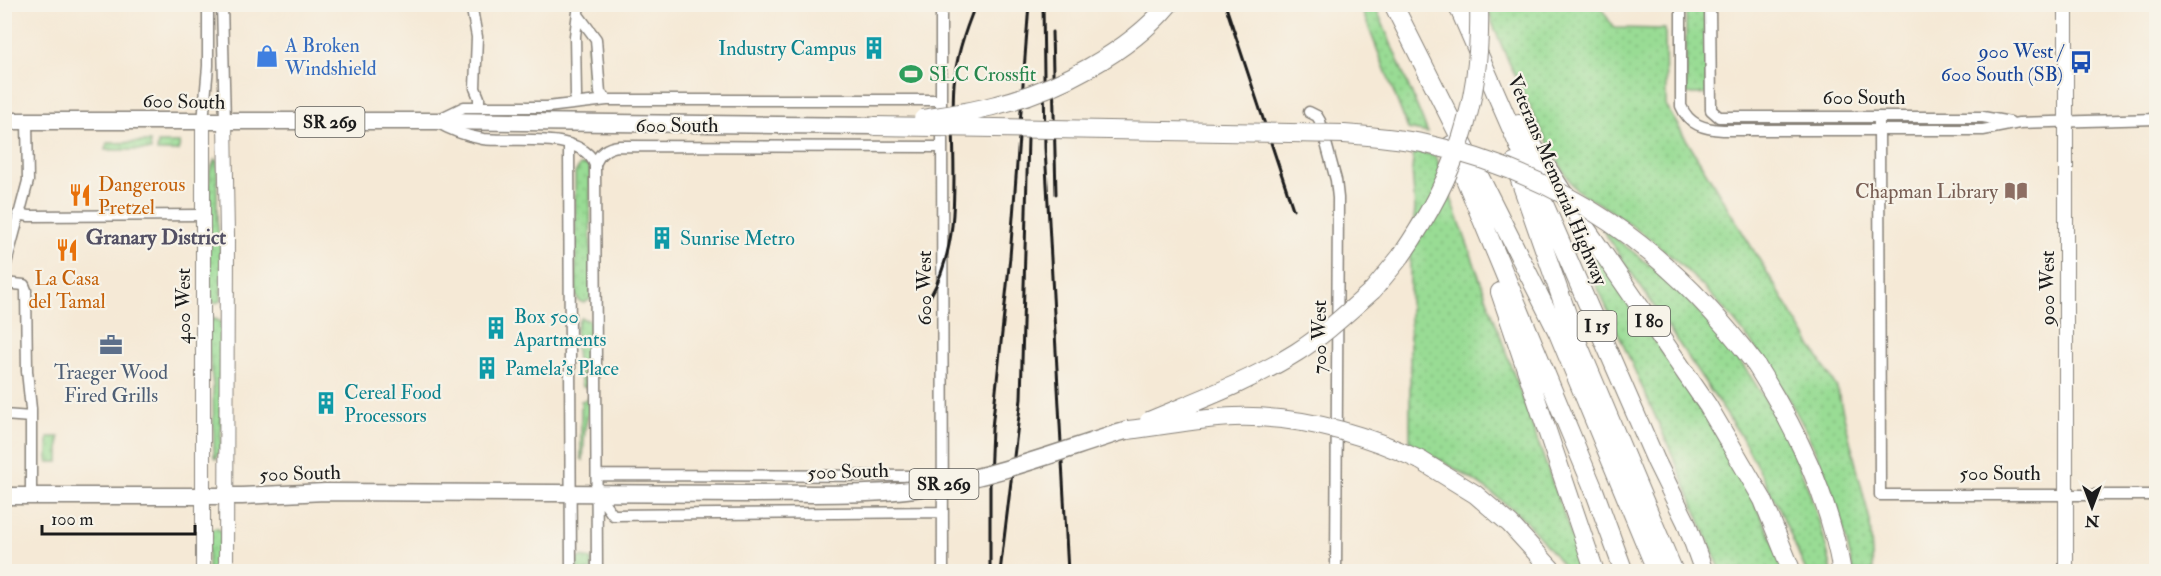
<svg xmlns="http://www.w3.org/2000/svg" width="2161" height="576" font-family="'IM FELL Double Pica',serif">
<defs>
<pattern id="grass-dots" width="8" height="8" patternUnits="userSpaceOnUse" patternTransform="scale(1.5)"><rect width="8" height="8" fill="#99dc94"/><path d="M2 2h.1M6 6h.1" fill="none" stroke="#83bc7f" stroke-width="1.8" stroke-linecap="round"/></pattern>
</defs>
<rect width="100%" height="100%" fill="#f7f3e8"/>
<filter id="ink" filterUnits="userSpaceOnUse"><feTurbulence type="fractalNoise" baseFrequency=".0167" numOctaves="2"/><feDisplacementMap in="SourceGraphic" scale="12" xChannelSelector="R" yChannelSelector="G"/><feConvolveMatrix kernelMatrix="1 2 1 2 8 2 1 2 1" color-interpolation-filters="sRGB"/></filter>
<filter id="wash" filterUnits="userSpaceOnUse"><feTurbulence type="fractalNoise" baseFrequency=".008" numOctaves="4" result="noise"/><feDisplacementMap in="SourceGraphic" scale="24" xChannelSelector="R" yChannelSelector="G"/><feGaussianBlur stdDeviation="1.35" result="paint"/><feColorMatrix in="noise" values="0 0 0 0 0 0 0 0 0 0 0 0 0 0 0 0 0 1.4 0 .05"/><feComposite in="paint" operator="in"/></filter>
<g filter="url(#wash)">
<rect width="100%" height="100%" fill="#f5e9d6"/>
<path fill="url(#grass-dots)" stroke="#5a7c58" stroke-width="1.5" d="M1360,5h15l53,128 -20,-4z
M1487,5h112l15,23 51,1 1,77 171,282 33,133 3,50h-20c-21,-114 -81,-220 -166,-300 -24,-23 -51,-43 -78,-61 -10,-7 -22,-12 -31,-19 -16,-12 -89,-165 -91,-186z
M1686,5h20l1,89h-21z
M591,43l2,4v42h-6l1,-44z
M150,142l1,8h-46l2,-7z
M158,143h22l-2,8h-21z
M1414,151l22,5 148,415h-17c-14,-18 -28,-36 -45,-53 -33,-31 -72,-54 -112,-74v-192l5,-43 -3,-40z
M215,159l2,2v58l5,45 -1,37 -6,2 -7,-4 2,-128z
M580,165h7l3,3 1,131 -7,4 -5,-2 -3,-5 -1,-123z
M1578,225l137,206 30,51 42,89h-66l-48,-115 -102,-228z
M1602,229c123,85 198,196 230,342h-26l-26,-61 -39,-74z
M213,318l8,4v125l-5,12 -2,-2 -1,-71 -4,-34 -1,-29z
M581,318l10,3 1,65 -10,1c-3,-16 -13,-57 -1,-69z
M592,398l-7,30 -2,32 -2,-2v-57z
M48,437h11v25h-11z
M216,528l5,3 1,40h-14v-37l2,-3z
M581,557l10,2 2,12h-17v-10z"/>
</g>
<g filter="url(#ink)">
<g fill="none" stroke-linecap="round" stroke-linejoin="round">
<g stroke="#888279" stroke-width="13">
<path id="street" d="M222,4l3,118
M471,4l6,33 -2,51 4,10v9
M941,4v102
M1681,4v102c8,19 23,23 42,24h260l36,-7 137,-4
M1710,4l1,106 8,7h264l27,5
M579,16l17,23 4,54 7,7
M574,102l2,-6 -1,-60 4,-32
M1309,112l8,4 3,5 16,59 2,18 -2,374
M1879,118l1,377h276
M203,122l5,-56v-62
M942,122l1,450
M569,144l2,428
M595,165c-12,-35 -82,-22 -112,-26 -17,-3 -33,-9 -48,-18l29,-14h83l60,-7h334
M18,214l11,2 174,-1
M4,271l24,-90 -1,-60
M4,283l20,2 2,5 1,81 4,38v87
M4,415l27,2
M597,475l346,1
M597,493l16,22 330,-3
M597,572l-2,-407c4,-12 12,-18 24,-19l323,1"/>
</g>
<g stroke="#888279" stroke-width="16">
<path id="secondary" d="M2066,4v568
M203,122v450
M225,122l2,113 -1,337"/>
</g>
<g stroke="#888279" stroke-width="19">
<path id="primary" d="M4,121h431l439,5
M4,496h238l83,-4 428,2"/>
</g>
<g stroke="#888279" stroke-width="20">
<path id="highway" d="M1393,4l165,329 99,239
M1457,4l199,457 30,61 18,50
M1519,124l64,100 125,182 55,94 29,72
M1451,145l143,345 30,82
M1514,163l60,171 100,238
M1373,290l28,-34
M1500,292l95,280
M1756,365c40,64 73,131 86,207
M1420,460l55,34 35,30 44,48"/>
</g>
<use href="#street" stroke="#fff" stroke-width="10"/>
<use href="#secondary" stroke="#fff" stroke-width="14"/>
<use href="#primary" stroke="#fff" stroke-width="16"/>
<use href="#highway" stroke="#fff" stroke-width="18"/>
<path stroke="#1c1c1c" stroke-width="3" d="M1043,4l2,144 23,424
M1225,4l68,205
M1052,32l4,162
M930,297c37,-64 19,-142 24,-213 2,-28 11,-54 22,-80
M990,572v-92l2,-52 18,-171 19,-253
M1000,572l21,-173 7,-261"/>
<g stroke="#888279" stroke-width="19" stroke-linecap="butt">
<path id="primary-bridge" d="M753,494c60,-1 122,3 182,-8 64,-11 131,-37 193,-56"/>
</g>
<g stroke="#888279" stroke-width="20" stroke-linecap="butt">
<path id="highway-bridge" d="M923,119c24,-4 49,-7 73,-14 60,-15 132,-52 173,-101
M874,126l470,8c26,2 52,4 78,9 143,31 247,107 334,222
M1401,256c55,-80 81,-153 78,-252
M1149,421c50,-21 102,-40 148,-69 27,-17 51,-40 76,-62
M1128,430c35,-4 71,-12 106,-13 65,-2 128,16 186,43"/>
</g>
<use href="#primary-bridge" stroke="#fff" stroke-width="16"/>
<use href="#highway-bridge" stroke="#fff" stroke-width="18"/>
</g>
</g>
<defs>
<g id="building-bare" transform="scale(1.8)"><path d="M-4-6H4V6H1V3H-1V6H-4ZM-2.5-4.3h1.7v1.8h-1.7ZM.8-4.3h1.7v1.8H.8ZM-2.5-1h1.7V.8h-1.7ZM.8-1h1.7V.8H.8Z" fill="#0f9aa8" stroke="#f7f3e8" stroke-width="2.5" paint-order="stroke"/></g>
<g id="shop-bare" transform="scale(1.8)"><path d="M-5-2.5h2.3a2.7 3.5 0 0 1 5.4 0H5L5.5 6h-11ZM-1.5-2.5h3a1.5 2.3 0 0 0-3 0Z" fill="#3f7fe0" stroke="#f7f3e8" stroke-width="2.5" paint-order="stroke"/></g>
<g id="bus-bare" transform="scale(1.8)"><path d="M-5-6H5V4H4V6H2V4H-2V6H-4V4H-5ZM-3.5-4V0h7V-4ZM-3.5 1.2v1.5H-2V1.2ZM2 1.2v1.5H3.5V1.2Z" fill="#1a4fb4" stroke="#f7f3e8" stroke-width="2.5" paint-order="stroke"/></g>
<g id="stadium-bare" transform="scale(1.8)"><path d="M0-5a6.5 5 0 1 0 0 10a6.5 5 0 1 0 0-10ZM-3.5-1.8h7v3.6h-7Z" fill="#2e9e5b" stroke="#f7f3e8" stroke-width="2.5" paint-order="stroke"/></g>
<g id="library-bare" transform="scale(1.8)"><path d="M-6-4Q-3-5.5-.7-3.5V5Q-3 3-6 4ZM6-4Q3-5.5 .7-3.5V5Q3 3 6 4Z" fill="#8d6e63" stroke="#f7f3e8" stroke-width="2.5" paint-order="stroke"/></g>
<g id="restaurant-bare" transform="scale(1.8)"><path d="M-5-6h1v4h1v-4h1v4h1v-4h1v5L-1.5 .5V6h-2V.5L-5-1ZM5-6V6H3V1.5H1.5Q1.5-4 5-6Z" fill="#e8710a" stroke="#f7f3e8" stroke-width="2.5" paint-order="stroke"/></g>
<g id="office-bare" transform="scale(1.8)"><path d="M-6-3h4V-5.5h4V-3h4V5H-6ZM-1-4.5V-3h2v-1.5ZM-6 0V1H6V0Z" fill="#5c6f8a" stroke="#f7f3e8" stroke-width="2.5" paint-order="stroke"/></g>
</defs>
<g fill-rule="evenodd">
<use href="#building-bare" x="874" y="48"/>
<use href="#shop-bare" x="267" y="56"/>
<use href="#bus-bare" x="2081" y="62"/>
<use href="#stadium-bare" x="911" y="74"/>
<use href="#library-bare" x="2016" y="191"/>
<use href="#restaurant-bare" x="80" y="195"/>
<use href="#building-bare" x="662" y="238"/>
<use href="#restaurant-bare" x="67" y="250"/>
<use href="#building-bare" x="496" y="328"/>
<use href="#office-bare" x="111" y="345"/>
<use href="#building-bare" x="487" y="368"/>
<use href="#building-bare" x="326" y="403"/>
</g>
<g text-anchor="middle" stroke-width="4.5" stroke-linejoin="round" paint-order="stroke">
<g fill="#f7f3e8" stroke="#5e5c59" stroke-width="1.5">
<rect x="295.5" y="107" width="69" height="30" rx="4.5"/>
<rect x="1628" y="306" width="42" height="30" rx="4.5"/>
<rect x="1577.5" y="311" width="39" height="30" rx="4.5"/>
<rect x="909.5" y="469" width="69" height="30" rx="4.5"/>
</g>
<g font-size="18" font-weight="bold" fill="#1c1c1c">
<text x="330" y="128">SR 269</text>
<text x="1649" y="327">I 80</text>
<text x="1597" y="332">I 15</text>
<text x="944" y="490">SR 269</text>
</g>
<g font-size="20" fill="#366cbe" stroke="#f7f3e8" text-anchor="start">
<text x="285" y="52">A Broken<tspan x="285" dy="23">Windshield</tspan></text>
</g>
<g font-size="20" fill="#0d838f" stroke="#f7f3e8" text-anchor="start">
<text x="856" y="55" text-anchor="end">Industry Campus</text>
<text x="680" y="245">Sunrise Metro</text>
<text x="514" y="323">Box 500<tspan x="514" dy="23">Apartments</tspan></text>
<text x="505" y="375">Pamela's Place</text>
<text x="344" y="399">Cereal Food<tspan x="344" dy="23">Processors</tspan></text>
</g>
<g font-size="20" fill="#164399" stroke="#f7f3e8" text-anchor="end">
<text x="2063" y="58">900 West /<tspan x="2063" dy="23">600 South (SB)</tspan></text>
</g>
<g font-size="20" fill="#27864d" stroke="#f7f3e8" text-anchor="start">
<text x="929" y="81">SLC Crossfit</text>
</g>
<g font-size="20" fill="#1c1c1c" stroke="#f7f3e8">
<text x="1864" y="104">600 South</text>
<text transform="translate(184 101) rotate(1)" y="7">600 South</text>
<text x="677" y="132">600 South</text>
<text transform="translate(1558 180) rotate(67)" y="7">Veterans Memorial Highway</text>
<text transform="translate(924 288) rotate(-90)" y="7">600 West</text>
<text transform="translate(2047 288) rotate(-90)" y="7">900 West</text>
<text transform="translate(183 306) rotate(-90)" y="7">400 West</text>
<text transform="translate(1319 337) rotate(-90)" y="7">700 West</text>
<text transform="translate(848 471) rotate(-2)" y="7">500 South</text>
<text transform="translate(300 473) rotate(-2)" y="7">500 South</text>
<text x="2000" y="480">500 South</text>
</g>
<g font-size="20" fill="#c56008" stroke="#f7f3e8" text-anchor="start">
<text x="98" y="191">Dangerous<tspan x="98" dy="23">Pretzel</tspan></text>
<text x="67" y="285" text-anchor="middle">La Casa<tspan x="67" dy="23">del Tamal</tspan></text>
</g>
<g font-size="20" fill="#785e54" stroke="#f7f3e8" text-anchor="end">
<text x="1998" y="198">Chapman Library</text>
</g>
<g font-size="20" fill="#4e5e75" stroke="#f7f3e8">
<text x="111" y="379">Traeger Wood<tspan x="111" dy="23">Fired Grills</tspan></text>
</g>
<g font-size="21" font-weight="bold" fill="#535064" stroke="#f7f3e8">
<text x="156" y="244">Granary District</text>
</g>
</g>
<rect width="2161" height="576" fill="none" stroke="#f7f3e8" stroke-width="24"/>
<g transform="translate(2092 507) rotate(180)" stroke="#f7f3e8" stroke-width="4.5" paint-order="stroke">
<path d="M0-4.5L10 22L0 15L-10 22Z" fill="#1c1c1c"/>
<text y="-9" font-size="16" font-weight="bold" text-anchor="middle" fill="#1c1c1c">N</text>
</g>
<path d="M42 525v9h153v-9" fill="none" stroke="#1c1c1c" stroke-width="3"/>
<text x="51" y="525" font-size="18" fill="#1c1c1c" stroke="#f7f3e8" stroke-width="4.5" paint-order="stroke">100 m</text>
</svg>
